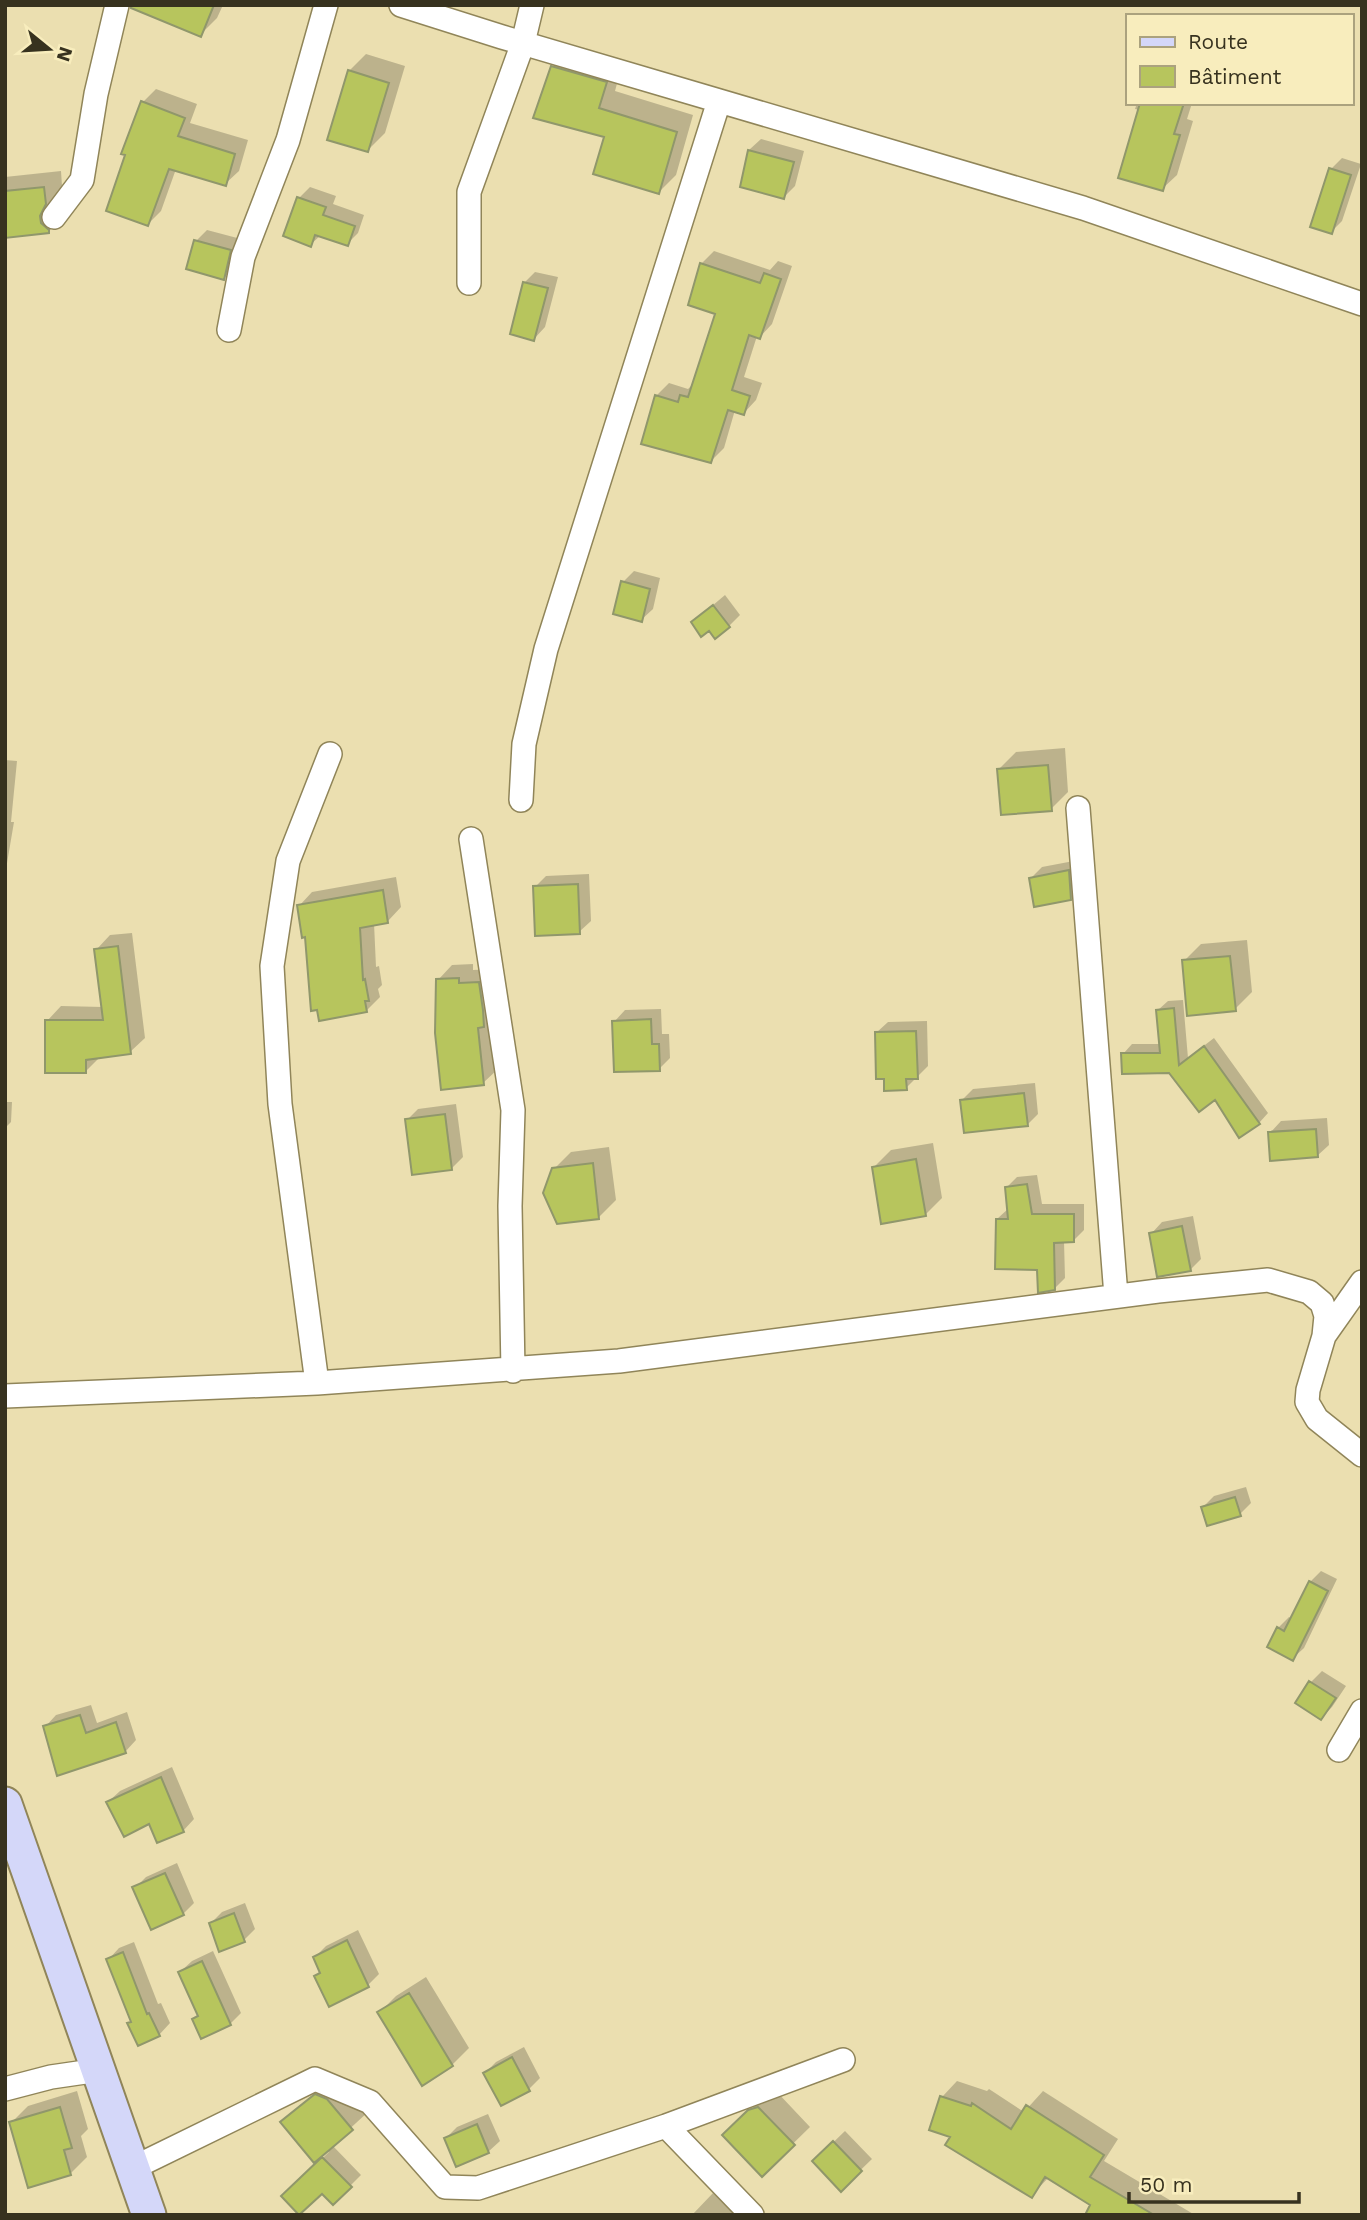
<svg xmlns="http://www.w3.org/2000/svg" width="1367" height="2220" font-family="'Work Sans',sans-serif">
<rect width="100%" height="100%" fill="#ebdfb0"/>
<path fill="#0003" d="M145,5h78l-6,13 -17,17z
M569,50l53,15 -7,26 78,24 -17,60 -17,17 -53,-56 -54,-69z
M366,54l39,12 -20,67 -17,17 -19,-79z
M156,89l41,15 -7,19 58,17 -9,31 -14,13 -49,-15 -15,42 -13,13 -5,-122z
M1137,103h55l-5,16 6,2 -16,54 -15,14 -22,-79 -5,-1z
M761,139l43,12 -9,35 -11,11 -35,-47z
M1342,158l19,6 -19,57 -11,11v-63z
M61,171l1,15 -6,12 9,17 -17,17 -43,5v-60z
M310,187l26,9 -3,8 31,11 -6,18 -11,11 -26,-9 -11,10 -11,-47z
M207,230l34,9 -6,27 -11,12 -28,-37z
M714,251l56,19 8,-9 14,5 -20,58 -12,13 -3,-1 -13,41 18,6 -6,17 -12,13 -9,-3 -11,38 -13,13 -55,-65 13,-13 19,6 7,-7 22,-69 -16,-49z
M535,272l23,5 -13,50 -11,12 -10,-56z
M634,571l26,7 -7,31 -12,11 -18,-38z
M725,595l15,20 -11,11 -20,2 -16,-6z
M1065,748l3,44 -17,17 -52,-40 17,-17z
M5,760l12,1 -6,61h3l-9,53z
M1079,860l3,27 -12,12 -39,-21 11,-11z
M589,874l2,47 -12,11 -44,-45 11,-11z
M396,877l5,30 -13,14 -14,2 2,44 3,-1 3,19 -4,4 2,8 -14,14 -59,-76 -8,-29 13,-14z
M132,933l13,105 -15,14 -30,5 -15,15 -38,-51 14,-15 42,1 -7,-57 14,-15z
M1247,940l5,52 -17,17 -51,-48 17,-17z
M473,964v6l20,-1 5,100 -15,14 -45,-103 14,-15z
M1183,1000l5,58 26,-20 54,75 -9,10 -89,-52 -47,-17 9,-10h29l-3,-34 10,-9z
M661,1009l1,25h7l1,24 -11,11 -45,-47 11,-12z
M927,1021l1,45 -22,22 -30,-55 12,-11z
M1035,1083l3,31 -11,11 -65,-25 11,-11z
M5,1102h7l-1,20 -6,6z
M456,1104l7,53 -11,11 -45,-48 11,-11z
M1327,1118l2,27 -12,11 -47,-23 11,-12z
M933,1143l9,55 -17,17 -51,-48 17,-17z
M609,1147l7,53 -17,17 -45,-48 17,-17z
M1037,1175l5,29h42v26l-10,10 -10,1 1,37 -11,11 -57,-70 12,-11 -2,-21 10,-10z
M1193,1216l8,43 -11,11 -39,-36 11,-12z
M1246,1487l5,16 -11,11 -37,-7 11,-11z
M1321,1571l16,8 -33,69 -12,11 -14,-31 11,-11 3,2 18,-37z
M1322,1671l24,15 -14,21 -11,11 -24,-15 14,-21z
M91,1705l6,18 30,-11 9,28 -11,12 -80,-25 11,-12z
M172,1767l22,52 -11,12 -33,-9 -42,-20 12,-11z
M177,1863l17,40 -11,11 -48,-26 11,-11z
M245,1903l10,26 -11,11 -33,-17 11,-11z
M358,1930l21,44 -11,11 -52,-8 5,-6 -6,-14 11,-11z
M134,1942l24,62 3,-1 9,20 -11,12 -30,-11 3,-3 -24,-61 11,-12z
M213,1951l28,62 -11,11 -36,-5 5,-5 -19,-42 12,-11z
M426,1977l43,71 -17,17 -73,-52 17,-17z
M524,2047l16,31 -11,11 -44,-16 11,-11z
M334,2078l34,34 -36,33 29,30 -28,28 -11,-11 -38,4 45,-44 -46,-29z
M957,2081l30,10 2,-2 35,23 19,-21 75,48 -14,22 91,54h-108l6,-10 -44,-28 -18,19 -78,-60 -11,-39z
M77,2091l11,38 -7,7 6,21 -17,17 -59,-51 17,-17z
M776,2091l34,36 -48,47 -37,-39 42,-41z
M488,2114l12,27 -12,11 -42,-14 11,-11z
M845,2131l27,28 -31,30 -27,-28z
M713,2193l23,21 -1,1h-43z"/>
<path fill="#b7c55d" stroke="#90976b" stroke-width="2" d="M131,5h83l-13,32 -70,-29z
M551,66l56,16 -8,26 78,24 -18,62 -66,-20 11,-37 -71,-19z
M348,70l41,13 -21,69 -41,-12z
M141,101l44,17 -7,18 57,18 -9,32 -57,-17 -21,57 -42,-15 19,-56 -4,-1z
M1140,103h44l-10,31 6,1 -17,56 -45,-13z
M748,150l46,12 -10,37 -44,-12z
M1329,168l22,7 -19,59 -22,-7z
M44,187l2,17 -6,12 1,7 8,7v3l-44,5v-47z
M297,197l29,10 -3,8 32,11 -7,20 -33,-11 -4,12 -28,-11z
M194,240l37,10 -7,30 -38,-11z
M700,263l60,20 4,-10 17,6 -21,60 -11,-4 -17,55 18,6 -6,19 -16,-5 -17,53 -70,-19 14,-49 23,7 2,-7 8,2 27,-83 -27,-9z
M523,282l25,6 -14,53 -24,-7z
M621,581l29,8 -8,33 -29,-8z
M713,605l17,22 -15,12 -6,-8 -8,6 -10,-15z
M1048,765l4,46 -51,4 -4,-46z
M1069,870l2,30 -37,7 -5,-29z
M578,884l2,50 -45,2 -2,-50z
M383,890l5,33 -28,5 3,52 2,-1 4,22h-4l2,11 -48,9 -2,-11 -6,1 -6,-74 -3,1 -5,-33z
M118,946l13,108 -45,6v13h-41v-53h58l-9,-71z
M1230,956l6,55 -49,5 -5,-56z
M459,978v5l20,-1 4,28 1,17 -6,1 6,57 -43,5 -6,-57 1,-54z
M1174,1008l5,57 25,-19 56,78 -21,14 -24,-38 -16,12 -30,-39 -47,1 -1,-21h39l-4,-43z
M651,1019l1,25h7l1,27 -46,1 -2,-51z
M916,1031l2,48h-12l1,11 -23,1v-12h-8l-1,-47z
M1024,1093l4,33 -64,7 -4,-33z
M445,1114l7,56 -40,5 -7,-56z
M1316,1129l2,28 -48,4 -2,-29z
M916,1159l10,57 -45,8 -9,-57z
M593,1163l6,56 -42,5 -14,-31 9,-25z
M1027,1184l5,30h42v28l-20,1 1,47 -17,3 -1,-23 -42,-1 1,-50h12l-3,-32z
M1182,1226l9,45 -34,6 -8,-44z
M1235,1497l6,19 -34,10 -6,-19z
M1309,1581l19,10 -35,70 -26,-14 10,-20 7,4z
M1309,1681l27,17 -15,22 -26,-17z
M80,1715l6,18 30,-11 10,31 -69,23 -14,-50z
M161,1777l23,55 -27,11 -8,-19 -25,13 -18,-35z
M165,1873l19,42 -33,15 -19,-43z
M234,1913l11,29 -26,10 -10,-29z
M347,1940l22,47 -40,20 -15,-31 6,-3 -7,-16z
M123,1952l24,62 2,-1 11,23 -22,10 -11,-23 4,-1 -25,-63z
M202,1961l29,64 -30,14 -9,-20 6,-3 -20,-44z
M409,1993l44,73 -31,20 -45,-74z
M512,2057l18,34 -29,15 -18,-33z
M315,2094l12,5 26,31 -39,33 -34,-41z
M940,2096l31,10 1,-3 39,26 15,-24 78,50 -14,22 64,38h-69l5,-10 -45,-28 -13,21 -87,-53 5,-8 -21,-7z
M60,2107l12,41 -8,2 7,25 -43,13 -19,-66z
M758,2107l37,38 -33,32 -40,-42 26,-25z
M477,2124l12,29 -33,14 -12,-29z
M833,2141l29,30 -21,21 -29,-31z
M322,2157l30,30 -19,18 -11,-11 -23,21 -18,-19z"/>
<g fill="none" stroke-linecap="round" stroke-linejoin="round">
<g stroke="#908559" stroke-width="26">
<path id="street" d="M401,5l101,32 581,171 279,96
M54,217l28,-37 14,-86 21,-89
M469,283v-91l54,-149 9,-38
M229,330l14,-73 45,-117 38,-135
M521,800l3,-56 22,-95 173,-548
M1078,808l38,488
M471,839l42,271 -3,96 3,165
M1324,1336l38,-54
M317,1383l-37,-279 -8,-138 16,-105 42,-107
M5,1396l312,-13 302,-22 539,-70 110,-11 41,12 13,11 4,13 -2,20 -16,54 -1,12 10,17 45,36
M1339,1750l23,-39
M5,2089l46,-12 48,-7
M666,2126l86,89
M133,2168l182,-89 55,23 75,85 33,1 188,-62 177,-66"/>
</g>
<g stroke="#908559" stroke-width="37">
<path id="secondary" d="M5,1804l144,411"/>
</g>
<use href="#street" stroke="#fff" stroke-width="23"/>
<use href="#secondary" stroke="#d4d7f9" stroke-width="33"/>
</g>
<rect width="1367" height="2220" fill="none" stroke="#37321f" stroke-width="14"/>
<rect x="1126" y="14" width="228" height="91" fill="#f8edbd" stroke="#aba27e" stroke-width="2"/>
<rect x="1140" y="37" width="35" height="10" fill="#d4d7f9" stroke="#aba27e" stroke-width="2"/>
<text x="1188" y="49" font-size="21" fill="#37321f">Route</text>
<rect x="1140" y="66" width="35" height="21" fill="#b7c55d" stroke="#aba27e" stroke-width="2"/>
<text x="1188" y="84" font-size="21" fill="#37321f">Bâtiment</text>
<g transform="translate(49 49) rotate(108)" stroke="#f8edbd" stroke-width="5" paint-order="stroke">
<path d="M0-5L12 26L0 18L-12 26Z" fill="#37321f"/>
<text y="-10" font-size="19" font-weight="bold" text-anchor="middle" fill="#37321f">N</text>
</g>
<path d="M1129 2192v10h170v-10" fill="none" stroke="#37321f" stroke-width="3.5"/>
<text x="1140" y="2192" font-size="21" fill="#37321f" stroke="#f8edbd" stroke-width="5" paint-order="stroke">50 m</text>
</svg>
